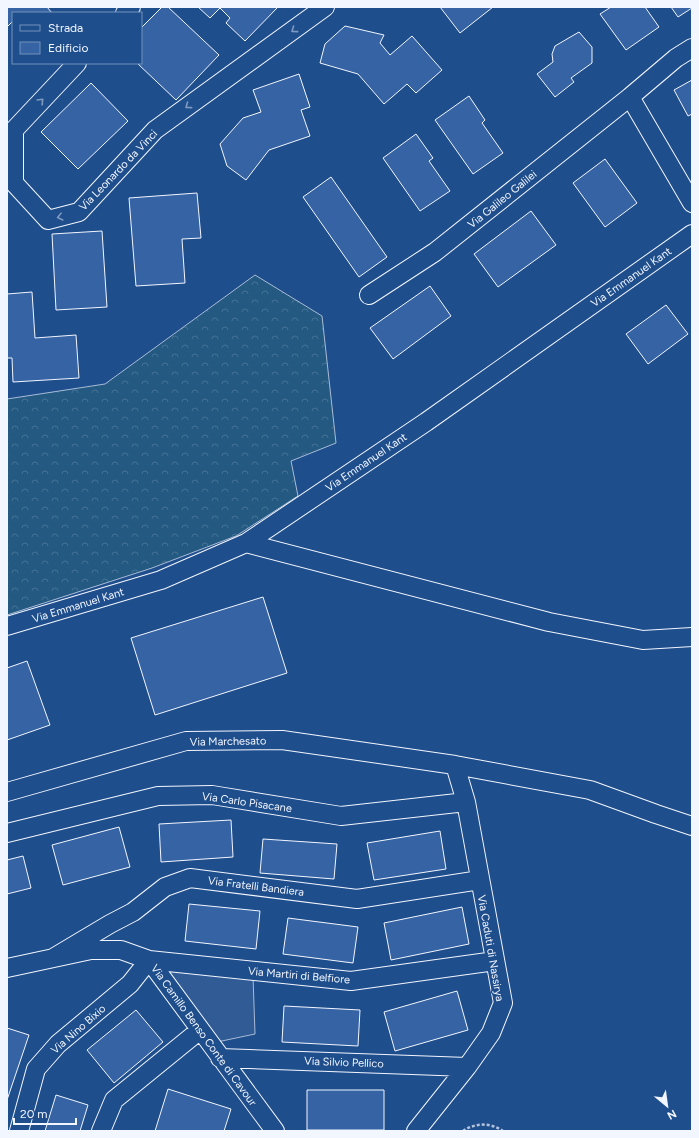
<svg xmlns="http://www.w3.org/2000/svg" width="699" height="1138" font-family="Figtree,sans-serif">
<defs>
<pattern id="forest-crowns" width="20" height="18" patternUnits="userSpaceOnUse"><rect width="20" height="18" fill="#245a82"/><path d="M2 6a3 3 0 1 1 6 0M12 15a3 3 0 1 1 6 0" fill="none" stroke="#447295"/></pattern>
</defs>
<rect width="100%" height="100%" fill="#1f4e8c"/>
<path fill="url(#forest-crowns)" stroke="#a8bbd7" d="M255,275l67,41 14,127 -45,18 7,35 -62,40 -84,32 -145,47v-216l98,-15z"/>
<path fill="#305b95" stroke="#a8bbd7" d="M159,965l94,11 2,58 -38,8z"/>
<path fill="#3563a3" stroke="#f2f6ff" d="M7,7h40l5,6h-39v10l-1,-1 -4,4 -1,-1z
M162,7h6l51,48 -43,45 -39,-37h4v-35z
M198,7h80l-33,34 -19,-18 4,-5 -10,-10 -10,10z
M440,7h53l-33,26z
M611,7h34l14,20 -33,23 -26,-36z
M671,7h21v1l-14,9z
M345,26l39,9 -4,8 10,12 22,-19 30,34 -26,23 -9,-9 -23,20 -26,-30 -38,-11 5,-19z
M579,32l13,15v16l-21,15 3,4 -19,15 -18,-23 16,-12 -1,-8 3,-8z
M299,74l11,33 -9,3 9,26 -41,14 -23,30 -19,-14 -7,-22 23,-26 18,-6 -8,-22z
M692,80v34l-4,2 -14,-26z
M91,83l37,38 -50,48 -37,-37z
M469,96l16,24 -3,3 21,30 -30,21 -38,-54z
M416,134l17,24 -4,3 21,30 -30,20 -37,-53z
M605,159l32,44 -32,24 -32,-44z
M331,177l56,80 -28,20 -56,-80z
M197,193l4,45 -19,1 3,44 -49,3 -7,-88z
M531,211l25,34 -58,42 -24,-33z
M102,231l5,76 -51,3 -4,-76z
M430,286l21,30 -58,43 -23,-31z
M32,292l3,46 41,-3 3,43 -66,4 -1,-24h-5v-64z
M666,305l22,29 -40,30 -22,-30z
M263,597l24,76 -132,42 -24,-77z
M27,661l23,64 -43,15v-72z
M231,820l2,37 -72,5 -2,-38z
M119,827l11,40 -67,18 -11,-40z
M440,831l6,38 -72,11 -7,-37z
M263,839l74,5 -3,35 -74,-6z
M23,856l8,32 -24,6v-34z
M189,904l71,7 -4,38 -71,-8z
M462,907l7,37 -78,16 -7,-37z
M288,918l70,9 -5,36 -70,-9z
M457,991l11,39 -73,21 -11,-39z
M284,1006l76,4 -2,36 -76,-4z
M136,1010l27,32 -49,41 -27,-33z
M7,1028l22,7 -22,65z
M168,1089l63,20 -7,22h-69z
M307,1090h77v40h-77z
M56,1095l32,10 -8,26h-35z"/>
<g fill="none" stroke-linecap="round" stroke-linejoin="round">
<g stroke="#f2f6ff" stroke-width="20">
<path id="street" d="M125,13l6,-6
M630,97l62,106
M14,130v53l34,37 31,-8 76,-82 170,-123
M7,135l7,-5 63,-67
M369,295l66,-43 195,-155 46,-39 16,-10
M246,543l303,79 94,18 49,-3
M7,626l154,-46 85,-37 180,-121 266,-188
M7,792l179,-51 96,-1 173,25 135,25 66,24 36,12
M7,833l151,-37 54,-1 129,21 125,-14
M53,958l57,-34 23,-12 32,-25 25,-9 167,21 123,-19
M7,968l84,-18h30l28,10 126,171
M220,1058l247,9
M19,1131l17,-62 22,-25 72,-60 19,-24 202,21 144,-20
M101,1131l13,-31 86,-70
M416,1131l51,-64 24,-34 12,-30 -37,-201 -11,-37"/>
</g>
<path stroke="#b3c4dc" stroke-width="2.5" stroke-dasharray="3 2" stroke-linecap="butt" d="M463,1131c13,-9 28,-8 40,0"/>
<use href="#street" stroke="#1f4e8c" stroke-width="18"/>
</g>
<defs><path id="oneway-chevron" d="M-2-3.5L2.5 0L-2 3.5" fill="none" stroke-width="1.6" stroke-linecap="round" stroke-linejoin="round"/></defs>
<g stroke="#7e9ac0">
<use href="#oneway-chevron" transform="translate(294 30) rotate(144)"/>
<use href="#oneway-chevron" transform="translate(41 101) rotate(-46)"/>
<use href="#oneway-chevron" transform="translate(188 106) rotate(144)"/>
<use href="#oneway-chevron" transform="translate(60 217) rotate(166)"/>
</g>
<g text-anchor="middle" stroke-width="3" stroke-linejoin="round" paint-order="stroke">
<g font-size="11" fill="#f2f6ff" stroke="#1f4e8c">
<text transform="translate(118 170) rotate(-46)" y="4">Via Leonardo da Vinci</text>
<text transform="translate(502 199) rotate(-39)" y="4">Via Galileo Galilei</text>
<text transform="translate(631 277) rotate(-35)" y="4">Via Emmanuel Kant</text>
<text transform="translate(366 462) rotate(-34)" y="4">Via Emmanuel Kant</text>
<text transform="translate(78 605) rotate(-17)" y="4">Via Emmanuel Kant</text>
<text transform="translate(228 741) rotate(-1)" y="4">Via Marchesato</text>
<text transform="translate(247 802) rotate(8)" y="4">Via Carlo Pisacane</text>
<text transform="translate(256 886) rotate(7)" y="4">Via Fratelli Bandiera</text>
<text transform="translate(491 948) rotate(80)" y="4">Via Caduti di Nassirya</text>
<text transform="translate(299 975) rotate(5)" y="4">Via Martiri di Belfiore</text>
<text transform="translate(78 1029) rotate(-41)" y="4">Via Nino Bixio</text>
<text transform="translate(204 1035) rotate(54)" y="4">Via Camillo Benso Conte di Cavour</text>
<text transform="translate(344 1062) rotate(2)" y="4">Via Silvio Pellico</text>
</g>
</g>
<rect width="699" height="1138" fill="none" stroke="#f2f6ff" stroke-width="16"/>
<rect x="12" y="12" width="130" height="52" fill="#1f4e8c" stroke="#7391ba"/>
<rect x="20" y="25" width="20" height="6" fill="#1f4e8c" stroke="#7391ba"/>
<text x="48" y="32" font-size="12" fill="#f2f6ff">Strada</text>
<rect x="20" y="42" width="20" height="12" fill="#3563a3" stroke="#7391ba"/>
<text x="48" y="52" font-size="12" fill="#f2f6ff">Edificio</text>
<g transform="translate(667 1106) rotate(151)" stroke="#1f4e8c" stroke-width="3" paint-order="stroke">
<path d="M0-3L7 15L0 10L-7 15Z" fill="#f2f6ff"/>
<text y="-6" font-size="11" font-weight="bold" text-anchor="middle" fill="#f2f6ff">N</text>
</g>
<path d="M14 1118v6h62v-6" fill="none" stroke="#f2f6ff" stroke-width="2"/>
<text x="20" y="1118" font-size="12" fill="#f2f6ff" stroke="#1f4e8c" stroke-width="3" paint-order="stroke">20 m</text>
</svg>
